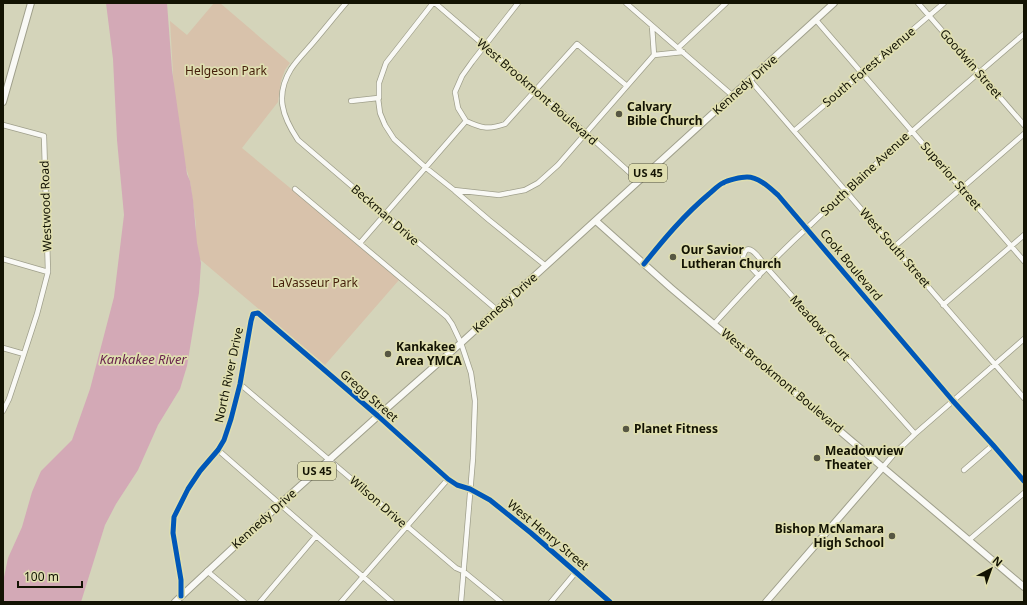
<svg xmlns="http://www.w3.org/2000/svg" width="1027" height="605" font-family="'Noto Sans',sans-serif">
<rect width="100%" height="100%" fill="#d4d4ba"/>
<path fill="#d8c2ab" d="M214,3h6l70,60 -5,7 -4,11 -3,21 -36,46 153,127 4,5 -74,85 -129,-109v-32l-6,-43 -7,-24 -9,-66 -4,-70 17,14z"/>
<path fill="#d3a9b6" d="M106,3h61l5,67 15,104 3,7 3,19 4,43 4,20 -2,30 -12,73 -7,23 -22,36 -20,45 -22,34 -11,21 -24,77h-78v-20l5,-24 14,-31 10,-35 9,-21 31,-31 18,-51 24,-92 10,-82 -7,-75 -4,-81z"/>
<g fill="none" stroke-linecap="round" stroke-linejoin="round">
<g stroke="#9f9f8b" stroke-width="6">
<path id="minor" d="M346,3c-12,14 -23,28 -35,42 -7,8 -14,15 -20,24 -16,26 -9,47 7,71l199,170
M433,3l-47,60 -7,20v15h-1l2,15 5,12 9,14 31,28 29,23 45,5 26,-5 13,-7 20,-18 96,-110 -2,-29
M435,3l151,130 53,48
M626,3l107,93
M918,3l106,122
M816,20l208,241
M678,48l48,-45
M654,55l29,-3
M750,80l274,318
M351,101l27,-3
M466,121c15,7 22,9 39,3l72,-80 50,42
M466,121l-8,-13 -3,-16 7,-16 10,-14 46,-59
M3,125l41,11 4,136 -11,42 -13,40 -15,45 -6,12
M794,131l150,-128
M295,189l145,122 7,6 5,7 9,19 10,30 4,28 -2,57 -12,144
M455,191l34,29 57,46
M360,243l106,-122
M894,247l130,-113
M3,259l45,13
M644,264c20,-25 40,-49 65,-70 4,-3 9,-9 14,-11 5,-3 18,-6 24,-6 12,0 23,11 31,18l175,206 40,44 31,36
M759,276l-14,-15 -2,-4c4,-20 19,5 24,11l148,166
M943,305l81,-70
M714,324c30,-33 60,-66 93,-96 70,-67 143,-131 217,-194
M3,348l21,6
M240,384l216,184 7,3 38,31
M218,450l174,152
M883,467l11,-13 21,-20 109,-95
M964,470l29,-25
M969,540l55,-47
M207,571l37,31
M181,596v-16l-8,-47 1,-16 14,-28 12,-18 18,-21 6,-10 7,-21 9,-35 11,-63 2,-7 5,-1 120,103 70,63 9,6 13,4 20,11 41,33 79,69
M260,602l56,-66
M341,602l107,-123
M551,602l25,-30"/>
</g>
<g stroke="#9f9f8b" stroke-width="8">
<path id="major" d="M3,102l28,-99
M596,221l75,67 353,299
M175,602l105,-98 98,-88 83,-73 373,-340
M766,602l117,-135"/>
</g>
<use href="#minor" stroke="#f9f9f5" stroke-width="4.5"/>
<use href="#major" stroke="#f9f9f5" stroke-width="6"/>
<g stroke="#dfdeb0" stroke-width="8">
<path id="cycleway" d="M644,264c20,-25 40,-49 65,-70 4,-3 9,-9 14,-11 5,-3 18,-6 24,-6 12,0 23,11 31,18l175,206 40,44 31,36
M181,596v-16l-8,-47 1,-16 14,-28 12,-18 18,-21 6,-10 7,-21 9,-35 11,-63 2,-7 5,-1 120,103 70,63 9,6 13,4 20,11 41,33 79,69"/>
</g>
<use href="#cycleway" stroke="#0057b8" stroke-width="5"/>
</g>
<g fill="#575743" stroke="#dfdeb0" stroke-width="1.5">
<circle cx="619" cy="114" r="4"/>
<circle cx="673" cy="257" r="4"/>
<circle cx="388" cy="354" r="4"/>
<circle cx="626" cy="429" r="4"/>
<circle cx="817" cy="458" r="4"/>
<circle cx="892" cy="536" r="4"/>
</g>
<g text-anchor="middle" stroke-width="3.5" stroke-linejoin="round" paint-order="stroke">
<g fill="#dfdeb0" stroke="#505037" stroke-width="1">
<rect x="629" y="164" width="38" height="18" rx="3"/>
<rect x="298" y="462" width="38" height="18" rx="3"/>
</g>
<g font-size="11" font-weight="bold" fill="#131303">
<text x="648" y="177">US 45</text>
<text x="317" y="475">US 45</text>
</g>
<g font-size="12" fill="#131303" stroke="#dfdeb0">
<text transform="translate(971 64) rotate(49)" y="4">Goodwin Street</text>
<text transform="translate(869 67) rotate(-40)" y="4">South Forest Avenue</text>
<text transform="translate(745 85) rotate(-42)" y="4">Kennedy Drive</text>
<text transform="translate(537 92) rotate(41)" y="4">West Brookmont Boulevard</text>
<text transform="translate(865 174) rotate(-43)" y="4">South Blaine Avenue</text>
<text transform="translate(951 176) rotate(49)" y="4">Superior Street</text>
<text transform="translate(46 206) rotate(-92)" y="4">Westwood Road</text>
<text transform="translate(385 215) rotate(41)" y="4">Beckman Drive</text>
<text transform="translate(895 248) rotate(49)" y="4">West South Street</text>
<text transform="translate(851 265) rotate(50)" y="4">Cook Boulevard</text>
<text transform="translate(505 303) rotate(-42)" y="4">Kennedy Drive</text>
<text transform="translate(820 328) rotate(48)" y="4">Meadow Court</text>
<text transform="translate(229 375) rotate(-78)" y="4">North River Drive</text>
<text transform="translate(782 381) rotate(40)" y="4">West Brookmont Boulevard</text>
<text transform="translate(369 396) rotate(41)" y="4">Gregg Street</text>
<text transform="translate(378 502) rotate(41)" y="4">Wilson Drive</text>
<text transform="translate(264 519) rotate(-42)" y="4">Kennedy Drive</text>
<text transform="translate(548 535) rotate(40)" y="4">West Henry Street</text>
</g>
<g font-size="12" fill="#441e09" stroke="#dfdeb0">
<text x="226" y="75">Helgeson Park</text>
<text x="315" y="287">LaVasseur Park</text>
</g>
<g font-size="12" font-weight="bold" fill="#131303" stroke="#dfdeb0" text-anchor="start">
<text x="627" y="111">Calvary<tspan x="627" dy="14">Bible Church</tspan></text>
<text x="681" y="254">Our Savior<tspan x="681" dy="14">Lutheran Church</tspan></text>
<text x="396" y="351">Kankakee<tspan x="396" dy="14">Area YMCA</tspan></text>
<text x="634" y="433">Planet Fitness</text>
<text x="825" y="455">Meadowview<tspan x="825" dy="14">Theater</tspan></text>
<text x="884" y="533" text-anchor="end">Bishop McNamara<tspan x="884" dy="14">High School</tspan></text>
</g>
<g font-size="13" font-style="italic" fill="#6b254e" stroke="#dfdeb0">
<text x="143" y="364">Kankakee River</text>
</g>
</g>
<rect width="1027" height="605" fill="none" stroke="#131303" stroke-width="8"/>
<g transform="translate(991 569) rotate(41)" stroke="#dfdeb0" stroke-width="3" paint-order="stroke">
<path d="M0-3L7 15L0 10L-7 15Z" fill="#131303"/>
<text y="-6" font-size="11" font-weight="bold" text-anchor="middle" fill="#131303">N</text>
</g>
<path d="M18 581v6h64v-6" fill="none" stroke="#131303" stroke-width="2"/>
<text x="24" y="581" font-size="12" fill="#131303" stroke="#dfdeb0" stroke-width="3" paint-order="stroke">100 m</text>
</svg>
